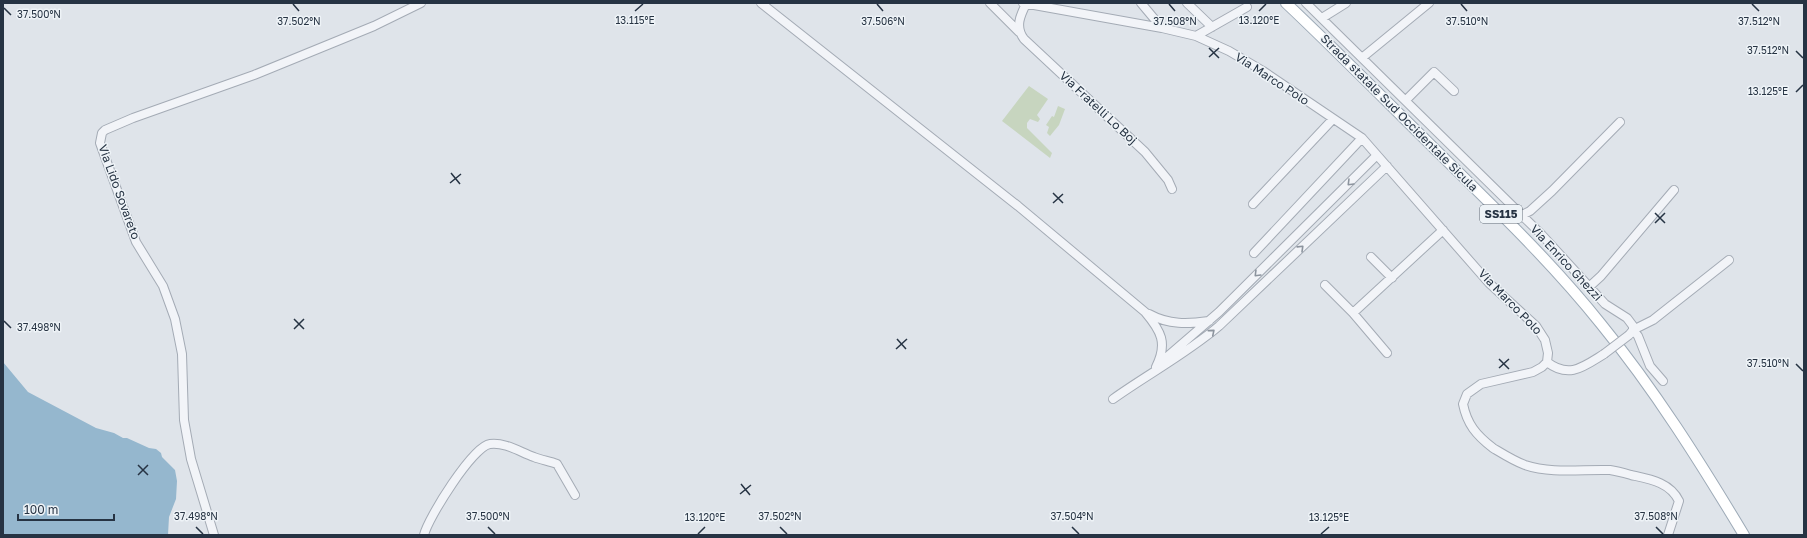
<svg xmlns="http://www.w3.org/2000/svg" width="1807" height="538" font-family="'Golos Text',sans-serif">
<rect width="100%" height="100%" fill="#dfe4ea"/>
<path fill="#c7d5bf" d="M1029,86l19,13 -11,16 3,4 -2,3 -8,-3 -3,4v5l25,25 -2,5 -48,-37z
M1058,106l7,3 -6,16 -9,11 -3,-3 2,-6 -3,-2 6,-9 2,1z"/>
<path fill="#95b7ce" d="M3,362l25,30 68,36 18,5 9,5h4l22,10 7,1 5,4 1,4 13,13 2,11 -1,18 -7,18 -1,18h-165z"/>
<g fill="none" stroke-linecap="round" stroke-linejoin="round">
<g stroke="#a4abb5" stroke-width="10">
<path id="minor" d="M761,3l257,203 127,106c16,19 23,31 11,55
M990,3l29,29
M1023,3l139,25 34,8 33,15 34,20 99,67 127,145 47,43 9,14 3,13 -1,9 -5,5 -9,5 -52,12 -14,10 -4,10c4,20 13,31 30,44 10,6 21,13 32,17 27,9 57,4 85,5 7,1 14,3 21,5 18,4 39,7 48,26l-11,34
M1141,3l21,25
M1187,3l25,24
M1306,3l236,232 63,69 22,14 6,8v4l-4,5
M1026,4c-6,12 -11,23 -2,35l121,113 23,28 4,9
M1322,18l24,-15
M1196,36l51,-29
M1363,57l66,-54
M1406,100l28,-28 20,19
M1253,204l80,-85
M1522,215l8,-4 22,-20 68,-69
M1254,253l108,-115
M1371,257l21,21
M1325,285l28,28
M1589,287l12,-11 73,-86
M1149,314c20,11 39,10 60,7
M1387,353l-34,-40 90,-83
M1161,362l58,-50 158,-157
M1547,362c22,17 36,5 57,-8
M1663,381l-13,-15 -12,-30 -5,-6 20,-10 76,-60
M1113,399c35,-25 73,-45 106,-73l168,-160
M214,535l-23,-76 -7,-39 -2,-66 -7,-35 -12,-33 -27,-44 -36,-99 2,-10 3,-3 28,-12 121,-43 120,-49 47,-23
M424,535c4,-17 49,-89 66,-91 15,-2 30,8 44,13 7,3 15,4 23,7l18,31"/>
</g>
<g stroke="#9daab7" stroke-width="12">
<path id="major" d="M1286,3c54,51 106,104 159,156 54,53 109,106 156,165 54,66 99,138 143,211"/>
</g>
<use href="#minor" stroke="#f2f4f8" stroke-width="8"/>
<use href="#major" stroke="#fff" stroke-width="10"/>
<g stroke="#a4abb5" stroke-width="10" stroke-linecap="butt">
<path id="minor-bridge" d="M1604,354l25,-19"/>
</g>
<use href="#minor-bridge" stroke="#f2f4f8" stroke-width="8"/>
</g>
<defs><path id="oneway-chevron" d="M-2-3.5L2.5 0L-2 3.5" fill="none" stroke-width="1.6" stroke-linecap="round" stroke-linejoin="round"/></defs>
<g stroke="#8c949e">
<use href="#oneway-chevron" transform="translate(1350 183) rotate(135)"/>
<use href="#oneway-chevron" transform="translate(1301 248) rotate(-44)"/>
<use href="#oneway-chevron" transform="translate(1257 274) rotate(135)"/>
<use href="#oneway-chevron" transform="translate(1212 332) rotate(-40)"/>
</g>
<path fill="none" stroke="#263343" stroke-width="1.5" d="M293,4l6,7M877,4l6,7M1169,4l6,7M1461,4l6,7M1752,4l7,7M4,8l7,7M635,11l8,-7M1259,11l7,-7M1209,48l10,10M1796,51l7,7M1209,57l10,-9M1796,92l7,-7M451,173l9,11M450,183l11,-9M1053,193l10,10M1053,203l10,-9M1655,213l10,10M1655,223l10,-10M294,319l10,10M4,321l7,7M294,329l10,-10M897,339l9,10M896,349l11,-10M1499,359l10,10M1796,364l7,7M1499,368l10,-9M138,465l10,10M138,475l10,-10M741,484l9,11M740,494l11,-9M196,527l7,7M488,527l7,7M780,527l7,7M1072,527l7,7M1656,527l7,7M698,534l7,-7M1321,534l8,-7"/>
<g text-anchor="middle" stroke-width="3" stroke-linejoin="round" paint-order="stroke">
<rect fill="#eef3f7" stroke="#626d79" stroke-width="1" x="1480" y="205" width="42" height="18" rx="3"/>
<g font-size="11" font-weight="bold" fill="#263343">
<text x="1501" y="218">SS115</text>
</g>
<g font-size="12" fill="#263343" stroke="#eef3f7">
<text transform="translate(1272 79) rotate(33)" y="4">Via Marco Polo</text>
<text transform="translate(1098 108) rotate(43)" y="4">Via Fratelli Lo Boj</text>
<text transform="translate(1399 113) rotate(45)" y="4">Strada statale Sud Occidentale Sicula</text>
<text transform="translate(119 192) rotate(70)" y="4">Via Lido Sovareto</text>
<text transform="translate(1566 263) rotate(47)" y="4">Via Enrico Ghezzi</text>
<text transform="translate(1510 302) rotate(46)" y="4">Via Marco Polo</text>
</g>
</g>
<g font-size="10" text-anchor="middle" fill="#263343" stroke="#eef3f7" stroke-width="3" stroke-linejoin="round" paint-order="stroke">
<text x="39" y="18">37.500°N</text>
<text x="635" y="24">13.115°E</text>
<text x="1259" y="24">13.120°E</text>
<text x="883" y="25">37.506°N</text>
<text x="1175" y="25">37.508°N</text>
<text x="299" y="25">37.502°N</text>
<text x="1467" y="25">37.510°N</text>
<text x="1759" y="25">37.512°N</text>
<text x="1768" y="54">37.512°N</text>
<text x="1768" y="95">13.125°E</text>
<text x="39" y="331">37.498°N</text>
<text x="1768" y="367">37.510°N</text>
<text x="196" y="520">37.498°N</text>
<text x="488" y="520">37.500°N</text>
<text x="780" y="520">37.502°N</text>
<text x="1072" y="520">37.504°N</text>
<text x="1656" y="520">37.508°N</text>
<text x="705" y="521">13.120°E</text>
<text x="1329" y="521">13.125°E</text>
</g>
<rect width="1807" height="538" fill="none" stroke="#263343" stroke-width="8"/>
<path d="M18 514v6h96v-6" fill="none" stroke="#263343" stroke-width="2"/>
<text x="24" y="514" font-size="12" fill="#263343" stroke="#eef3f7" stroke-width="3" paint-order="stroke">100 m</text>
</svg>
